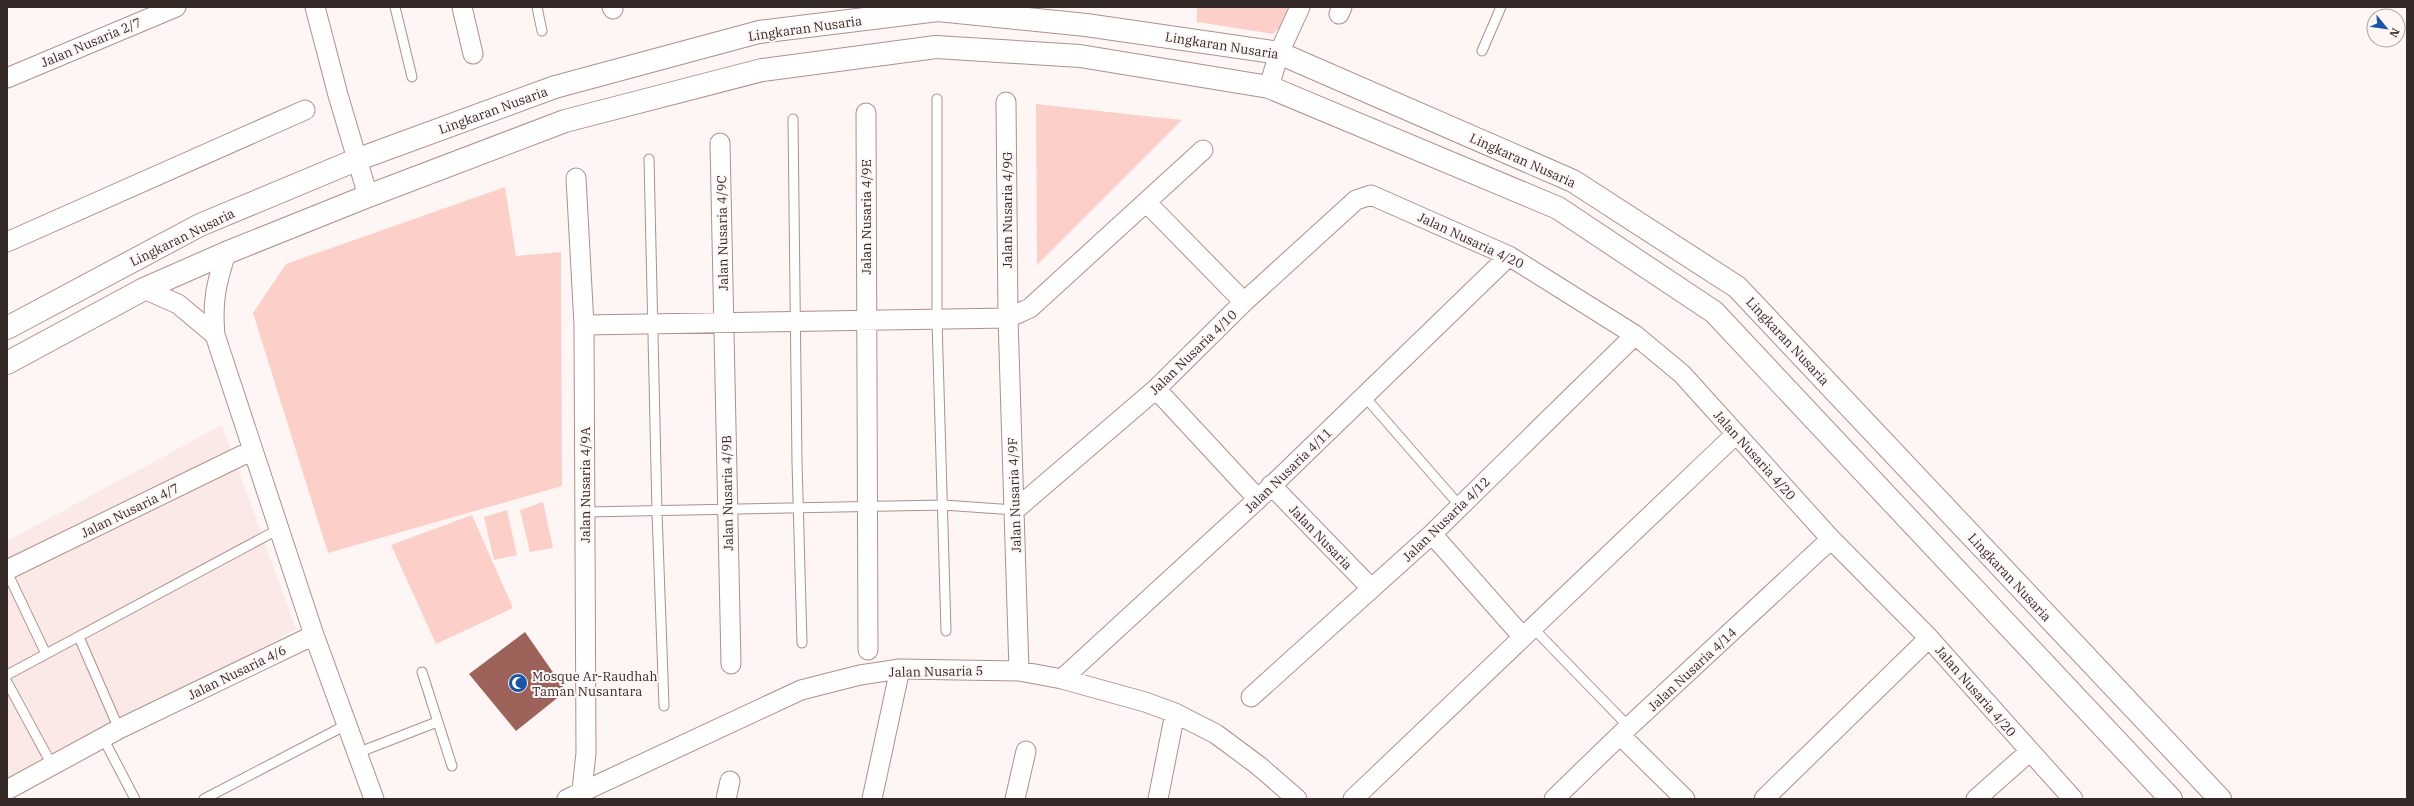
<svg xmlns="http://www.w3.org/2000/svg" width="2414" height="806" font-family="'IBM Plex Serif',serif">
<rect width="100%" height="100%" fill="#fdf6f5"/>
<path fill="#fae9e6" d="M222,425l74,204 -193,109 -96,49v-246z"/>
<path fill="#fdcfc9" d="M1197,7h94l-7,16 -11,11 -76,-12z
M1036,104l146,16 -145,145z
M505,187l11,69 45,-4 1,234 -234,67 -75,-240 33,-49z
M543,502l10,46 -23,4 -10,-42z
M507,510l10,45 -23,5 -10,-43z
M472,515l41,93 -77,36 -45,-99z"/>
<path fill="#9d635b" d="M525,632l41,59 -50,40 -47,-57z"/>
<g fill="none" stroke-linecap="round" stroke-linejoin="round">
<g stroke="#ad908c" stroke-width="11">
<path id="lane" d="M395,7l17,70
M537,7l5,24
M1482,51l19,-44
M937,99v221l9,311
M793,119l4,343 5,181
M649,159l8,353 7,194
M1365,397l95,109
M585,512l358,-7 72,5
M7,572l39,82
M1532,627l97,100
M79,637l40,92
M422,672l30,94
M7,675l272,-146
M7,682l45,83
M103,738l32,61
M357,753l80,-31
M204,799l142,-74"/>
</g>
<g stroke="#ad908c" stroke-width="21">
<path id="street" d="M315,7l23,88 30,101
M462,7l11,47
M612,7l1,2
M1339,14l3,-7
M7,78l169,-71
M1269,87l10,-34 21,-46
M1006,102l2,216 11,353
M866,113l2,537
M720,143l11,521
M576,178l8,147 2,428 -5,46
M1146,202l98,100
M7,242l298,-132
M226,253c-10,31 -14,49 -11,82l99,300
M144,289l34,15 37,31
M584,325l424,-7 22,-10 173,-158
M1156,389l102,110
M1271,485l100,103
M1015,510l141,-121 88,-87 112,-102 15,-5 138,61 126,79 47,39 149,165 98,99 144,161
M1432,534l90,102
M7,570l246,-120
M1062,679l196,-180 251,-243
M1251,697l181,-163 203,-199
M1620,735l65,64
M7,790l112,-61 195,-94 60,164
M567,799l234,-109 59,-15 40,-6 119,2 43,8 83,23 30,11 41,21 43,32 38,33
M726,799l4,-18
M872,799l28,-130
M1015,799l11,-48
M1158,799l17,-86
M1353,799l383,-365
M1554,799l66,-64 211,-196
M1764,799l165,-161
M1976,799l53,-47"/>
</g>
<g stroke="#ad908c" stroke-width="24">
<path id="secondary" d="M7,328l193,-103 156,-65 199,-73 204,-55 179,-22 148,15 193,28 294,128 164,106 483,512
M7,363l137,-74 82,-36 142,-57 197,-75 197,-51 174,-23 144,9 189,31 289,121 156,104 457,487"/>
</g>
<use href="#lane" stroke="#fff" stroke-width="9"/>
<use href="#street" stroke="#fff" stroke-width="19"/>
<use href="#secondary" stroke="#fff" stroke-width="22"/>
</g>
<defs>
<g id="mosque-disc" transform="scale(1)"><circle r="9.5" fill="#1a54a5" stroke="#fdf6f5"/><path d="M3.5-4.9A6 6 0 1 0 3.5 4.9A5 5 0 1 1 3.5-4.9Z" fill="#fff"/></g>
</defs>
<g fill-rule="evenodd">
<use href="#mosque-disc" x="518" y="683"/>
</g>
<g text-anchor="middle" stroke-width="4" stroke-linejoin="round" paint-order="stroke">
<g font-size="13" fill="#352a28" stroke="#fdf6f5">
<text transform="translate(805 28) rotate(-8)" y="5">Lingkaran Nusaria</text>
<text transform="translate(91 42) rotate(-23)" y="5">Jalan Nusaria 2/7</text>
<text transform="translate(1222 45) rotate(9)" y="5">Lingkaran Nusaria</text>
<text transform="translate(493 110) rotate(-20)" y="5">Lingkaran Nusaria</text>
<text transform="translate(1523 160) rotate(24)" y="5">Lingkaran Nusaria</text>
<text transform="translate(1007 210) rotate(-90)" y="5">Jalan Nusaria 4/9G</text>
<text transform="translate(866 217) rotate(-90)" y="5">Jalan Nusaria 4/9E</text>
<text transform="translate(722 233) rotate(-91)" y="5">Jalan Nusaria 4/9C</text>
<text transform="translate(182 237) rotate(-26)" y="5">Lingkaran Nusaria</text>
<text transform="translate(1471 240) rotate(25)" y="5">Jalan Nusaria 4/20</text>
<text transform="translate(1788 341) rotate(47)" y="5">Lingkaran Nusaria</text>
<text transform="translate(1193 352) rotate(-44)" y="5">Jalan Nusaria 4/10</text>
<text transform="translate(1755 455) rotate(48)" y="5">Jalan Nusaria 4/20</text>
<text transform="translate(1288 470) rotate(-44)" y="5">Jalan Nusaria 4/11</text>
<text transform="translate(585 485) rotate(-90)" y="5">Jalan Nusaria 4/9A</text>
<text transform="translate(727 493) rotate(-91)" y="5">Jalan Nusaria 4/9B</text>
<text transform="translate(1014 495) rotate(-92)" y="5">Jalan Nusaria 4/9F</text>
<text transform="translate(130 510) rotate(-26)" y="5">Jalan Nusaria 4/7</text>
<text transform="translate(1446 519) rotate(-44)" y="5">Jalan Nusaria 4/12</text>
<text transform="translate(1321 537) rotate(46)" y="5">Jalan Nusaria</text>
<text transform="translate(2010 577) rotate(47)" y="5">Lingkaran Nusaria</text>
<text transform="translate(1692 669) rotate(-43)" y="5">Jalan Nusaria 4/14</text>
<text transform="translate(936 671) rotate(-1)" y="5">Jalan Nusaria 5</text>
<text transform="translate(237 672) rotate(-26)" y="5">Jalan Nusaria 4/6</text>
<text transform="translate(1976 691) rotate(49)" y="5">Jalan Nusaria 4/20</text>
</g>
<g font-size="13" fill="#352a28" stroke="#fdf6f5" text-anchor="start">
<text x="532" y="681">Mosque Ar-Raudhah<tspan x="532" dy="15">Taman Nusantara</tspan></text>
</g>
</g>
<rect width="2414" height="806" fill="none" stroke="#352a28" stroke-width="16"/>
<g transform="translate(2386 28) rotate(119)"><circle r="19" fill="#fdf6f5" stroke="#ada4a3"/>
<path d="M0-3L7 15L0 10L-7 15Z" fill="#1a54a5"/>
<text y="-6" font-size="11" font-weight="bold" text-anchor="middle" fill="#352a28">N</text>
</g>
</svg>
